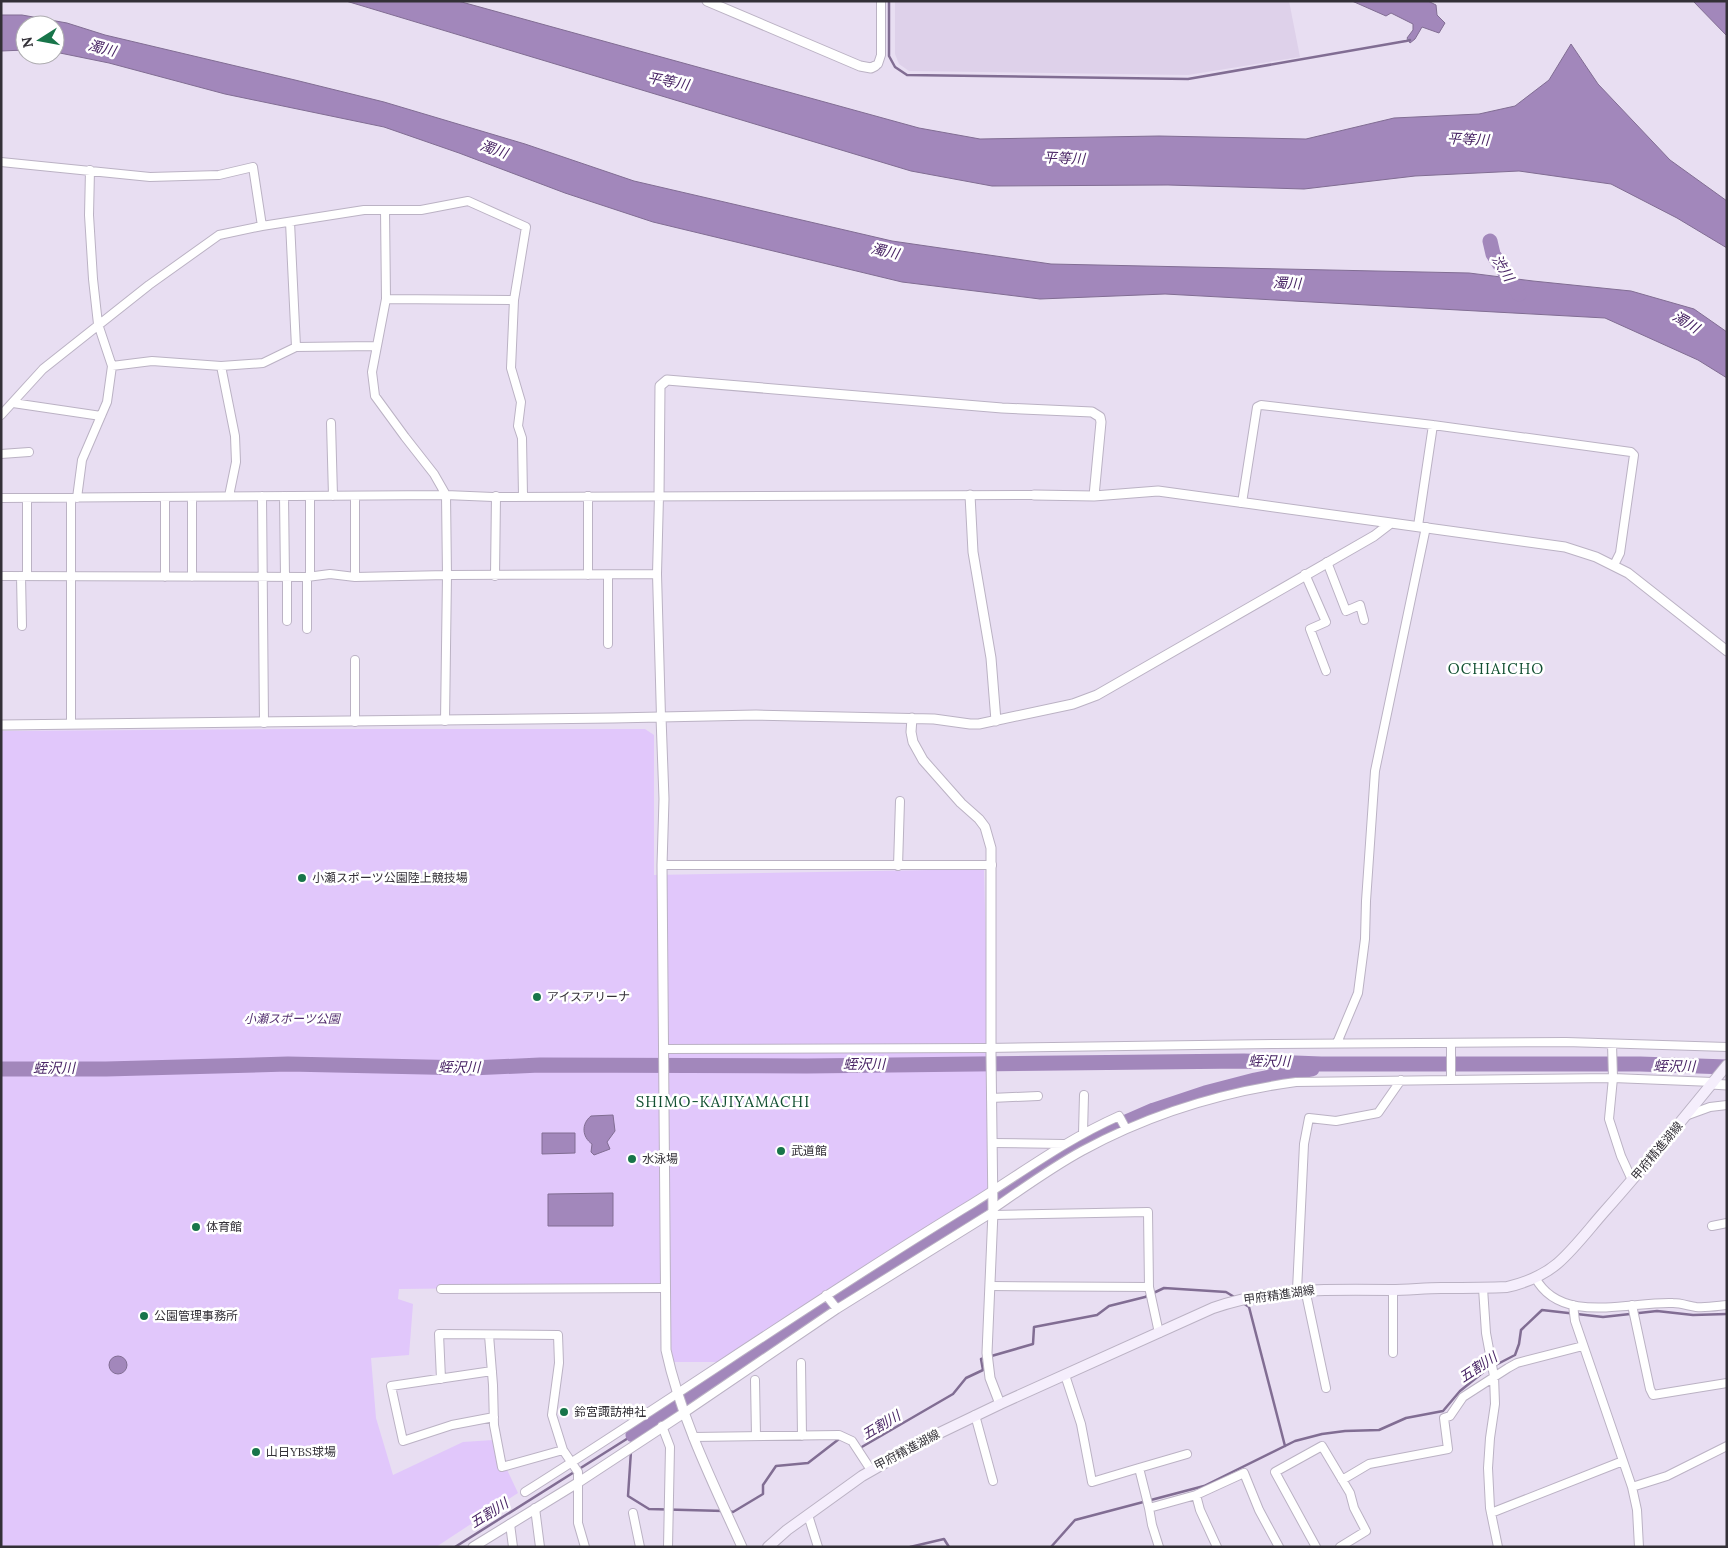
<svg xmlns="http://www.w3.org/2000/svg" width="1728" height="1548" font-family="Lora,'Noto Sans JP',serif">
<rect width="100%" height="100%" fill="#e8def2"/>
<path fill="#ded1ea" d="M895,1h394l11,56 -112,18 -279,-4 -10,-7 -4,-10z"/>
<path fill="#e1c7fb" d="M297,729h348l9,6v140l330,-6 8,322 -265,171h-54l-2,-16 -3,-60 -269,3 -1,10 15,5 -4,51 -38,3 5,60 17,57 70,-33 30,-2 25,53 -82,54h-435v-816z"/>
<path fill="#a287bb" stroke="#816d93" d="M346,1h112l461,127 61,11 179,-3 147,3 88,-21 85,-4 36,-8 34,-26 22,-36 27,40 72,76 57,41v47l-50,-30 -66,-34 -92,-13 -104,5 -111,13 -136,-4 -176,1 -81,-15z
M1352,1h76l8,4 1,10 8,8 -6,10 -17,-6 -7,12 -5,4 -3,-5 6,-8v-6l-22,-11 -5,3z
M1693,1h34v35z
M1,15h21l45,8 38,12 190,45 89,22 141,42 109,37 258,60 159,23 418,9 64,8 98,10 63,18 33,23v46l-29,-18 -93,-42 -440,-24 -125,5 -138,-17 -249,-60 -88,-29 -106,-40 -75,-26 -159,-33 -116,-31 -54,-11v-27h-30v25l-24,1z
M613,1115l2,16 -8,11 3,7 -16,6 -3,-3 1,-8c-10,-7 -11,-20 -1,-28z
M542,1133h33v20l-33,1z
M613,1193v33h-65v-32z
M109 1365a9 9 0 1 1 18 0a9 9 0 1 1-18 0Z"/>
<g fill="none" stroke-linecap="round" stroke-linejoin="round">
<path stroke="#816d93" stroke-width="2.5" d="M889,1v55l6,11 12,8 281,4 218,-38 4,-1
M1243,1303l6,4 36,139
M860,1448l93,-54 13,-16 17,-8 -2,-11 52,-15 1,-17 63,-12 12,-9 36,-9 19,-9 62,4 10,6
M631,1451l-3,45 21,13 75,2
M729,1511l4,1 30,-18v-9l13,-19 32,-3 31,-24
M455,1547l178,-112 -1,10
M910,1547l34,-8 5,8
M1051,1547l24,-27 129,-34 91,-45 27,-7 23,-3 34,-1 27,-12 37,-7 17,-20 26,-21 29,-15 4,-11 2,-14 21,-20 61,7 54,-6 36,4 34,-1"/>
<path stroke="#a287bb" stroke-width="15" d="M1490,241l3,13 26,40
M1,1069h105l182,-5 183,4 69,-3 267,1 437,-5 77,3h319l87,3
M633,1435l362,-239 78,-46 42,-23 39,-17 51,-17 50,-13 57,-11"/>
<g stroke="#bbb2c4" stroke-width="10">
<path id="minor" d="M875,66l3,-2 3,-9v-54
M1,162l149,15 69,-2 34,-8 9,59
M90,170l-1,45 4,64 5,45 14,42 40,-5 69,5 42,-3 33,-16 81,-1
M385,210h36l47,-9 58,26 -12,73 -3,68 10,34 -3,24 4,12 1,58
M290,222l6,125
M386,299l128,1
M221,366l14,70 1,26 -7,34
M13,403l88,13
M1,415l42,-46 106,-84 70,-50 43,-9 102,-16h21l1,89 -14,73 3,24 30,41 29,37 12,21 1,80 -2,146
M331,423l2,73
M1,454l28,-2
M262,496l2,227
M284,496l1,81
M310,496v81
M355,496v81
M588,496v79
M659,496l-2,78 4,143
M165,497v80
M192,497v80
M1,498l445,-3 47,2 541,-2
M27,498v78
M71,498v226
M77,498l5,-38 25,-58 5,-36
M1242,503l15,-96 4,-2 172,20 198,27 3,3 -14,98 -6,12
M1418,526l15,-101
M1327,562l19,49 14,-6 4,15
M1305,574l21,48 -16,7 16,42
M608,575v69
M1,576l306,1 23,-3 25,3 92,-2 210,-1
M21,576l1,50
M495,576l1,-80
M307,577v52
M287,621v-44
M355,660v62
M662,865h330
M898,866l2,-65
M1337,1043l21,-50 7,-54 1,-38 9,-130 51,-244
M1451,1043v36
M1612,1044l1,34 -4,41 12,37 11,24
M663,1049l323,-1 288,-4 292,-2 161,5
M991,1098l47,-2
M1688,1115l22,-8 17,-2
M1083,1133l1,-38
M992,1143l72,1
M993,1209c29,-20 58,-41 89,-58 66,-36 141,-59 214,-69l317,-4 100,4
M993,1215l155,-3 1,75 10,46
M1712,1226l15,-3
M1535,1277c25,49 95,24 138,26 8,0 16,3 23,4 10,1 21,-1 31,-2
M990,1286l159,1
M1483,1288l3,45 8,43 1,28 -5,34 -2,30 2,40 8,39
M441,1289l224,-1
M1305,1289l21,99
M1297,1290l7,-146 5,-26 27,3 42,-8 23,-33
M826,1295l11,14
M1573,1305l2,16 57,166 5,23 2,37
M1632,1305l18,84 3,6 74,-12
M489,1335l4,50 1,40 8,42 61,-17
M1393,1353v-63
M801,1363l1,73
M492,1371l-101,15 12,55 49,-16 42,-8
M1065,1375l16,49 11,58 47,-14
M441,1379l-2,-45 119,1 1,28 -7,52 11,35 15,22v51l7,24
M755,1380l1,56
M684,1413l153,-104 156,-97
M975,1415l18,66
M662,1426l8,21 -2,100
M693,1437l146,-2 13,6 19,29
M1342,1480l27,-16 79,-15 -4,-31 6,-2 13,-19 45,-29 9,-5 66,-17
M1632,1487l35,-11 60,-30
M525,1492c151,-95 296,-197 448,-289 50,-31 92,-63 146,-87l7,13
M1196,1495l4,15 17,37
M535,1508l5,39
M1149,1508l-10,-40 48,-14
M633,1513l7,34
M1491,1513l132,-52
M808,1515l10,32
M510,1524l3,23
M1159,1547l-7,-22 -3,-17 47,-13 48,-22 15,37 20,37
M1316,1547l-41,-75 47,-26 28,47 4,15 12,23 -26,16"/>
</g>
<g stroke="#bbb2c4" stroke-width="11">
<path id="tertiary" d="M707,1l153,65 11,2 4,-2
M970,495l3,57 18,106 5,63
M1034,495l60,1
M659,496l1,-110 7,-6 335,28 90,4 8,5 1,5 -7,74 64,-5 233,32
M661,717l3,82 -2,66 4,485c15,69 47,133 76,197
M912,718l-1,14 2,10 10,18 38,43 18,16 6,8 6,21v207l2,157 -6,141 3,25 10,26
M1,725l612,-7 143,-3 178,4 36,5h9l94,-20 24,-9 277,-159 17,-13 174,24 31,10 32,16 99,78
M1711,1084l16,1
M473,1547l106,-65 105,-69"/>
</g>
<g stroke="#bbb2c4" stroke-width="12">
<path id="secondary" d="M768,1547l19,-17 75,-54 65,-37 73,-35 213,-96c58,-20 117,-19 178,-18 17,0 34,-2 50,-2 22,0 44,0 66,-1 17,-4 37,-12 51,-24 17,-15 31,-34 46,-51 43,-48 82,-97 123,-147"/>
</g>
<use href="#minor" stroke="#fff" stroke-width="8"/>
<use href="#tertiary" stroke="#fff" stroke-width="9"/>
<use href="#secondary" stroke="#f5eefc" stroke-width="10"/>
</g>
<g fill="#18754a" stroke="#fff" stroke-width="2">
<circle cx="302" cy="878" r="5"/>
<circle cx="537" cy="997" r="5"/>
<circle cx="781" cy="1151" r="5"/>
<circle cx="632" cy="1159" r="5"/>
<circle cx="196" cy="1227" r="5"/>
<circle cx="144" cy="1316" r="5"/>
<circle cx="564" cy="1412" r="5"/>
<circle cx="256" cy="1452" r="5"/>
</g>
<g text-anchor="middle" stroke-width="5" stroke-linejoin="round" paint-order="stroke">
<g font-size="12" fill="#333037" stroke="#fff" text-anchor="start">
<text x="312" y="882">小瀬スポーツ公園陸上競技場</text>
<text x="547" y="1001">アイスアリーナ</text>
<text x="791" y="1155">武道館</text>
<text x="642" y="1163">水泳場</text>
<text x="206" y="1231">体育館</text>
<text x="154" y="1320">公園管理事務所</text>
<text x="574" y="1416">鈴宮諏訪神社</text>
<text x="266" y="1456">山日YBS球場</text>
</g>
<g font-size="12" font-style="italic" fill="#532f6f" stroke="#fff">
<text x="292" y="1023">小瀬スポーツ公園</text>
</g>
<g font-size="12" fill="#333037" stroke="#fff">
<text transform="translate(1657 1151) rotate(-50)" y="4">甲府精進湖線</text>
<text transform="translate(1279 1295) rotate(-8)" y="4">甲府精進湖線</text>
<text transform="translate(907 1450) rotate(-28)" y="4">甲府精進湖線</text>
</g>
<g font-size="14" font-style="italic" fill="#492565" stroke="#fff">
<text transform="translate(102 48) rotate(14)" y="5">濁川</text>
<text transform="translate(668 81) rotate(11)" y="5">平等川</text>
<text transform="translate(1468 139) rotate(3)" y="5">平等川</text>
<text transform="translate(494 149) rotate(19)" y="5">濁川</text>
<text transform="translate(1064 158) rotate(2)" y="5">平等川</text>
<text transform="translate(885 251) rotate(13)" y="5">濁川</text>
<text transform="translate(1503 268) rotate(59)" y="5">渋川</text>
<text transform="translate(1287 283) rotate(2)" y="5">濁川</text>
<text transform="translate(1686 322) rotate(31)" y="5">濁川</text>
<text transform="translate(1269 1061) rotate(1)" y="5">蛭沢川</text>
<text x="864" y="1069">蛭沢川</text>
<text transform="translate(1674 1066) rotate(1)" y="5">蛭沢川</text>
<text transform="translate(459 1067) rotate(1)" y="5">蛭沢川</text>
<text transform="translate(54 1068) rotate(-1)" y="5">蛭沢川</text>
<text transform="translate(1478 1367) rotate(-33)" y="5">五割川</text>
<text transform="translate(881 1425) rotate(-31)" y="5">五割川</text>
<text transform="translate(489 1513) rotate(-32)" y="5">五割川</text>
</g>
<g font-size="15" letter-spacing="1" fill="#114f31" stroke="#fff">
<text x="1496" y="674">OCHIAICHO</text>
<text x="723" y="1107">SHIMO-KAJIYAMACHI</text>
</g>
</g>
<rect width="1728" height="1548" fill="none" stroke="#333037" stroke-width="5"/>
<g transform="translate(40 40) rotate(259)"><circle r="24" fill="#ffffff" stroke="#adacaf"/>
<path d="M0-4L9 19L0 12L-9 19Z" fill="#18754a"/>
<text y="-8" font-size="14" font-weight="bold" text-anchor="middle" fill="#333037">N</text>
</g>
</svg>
